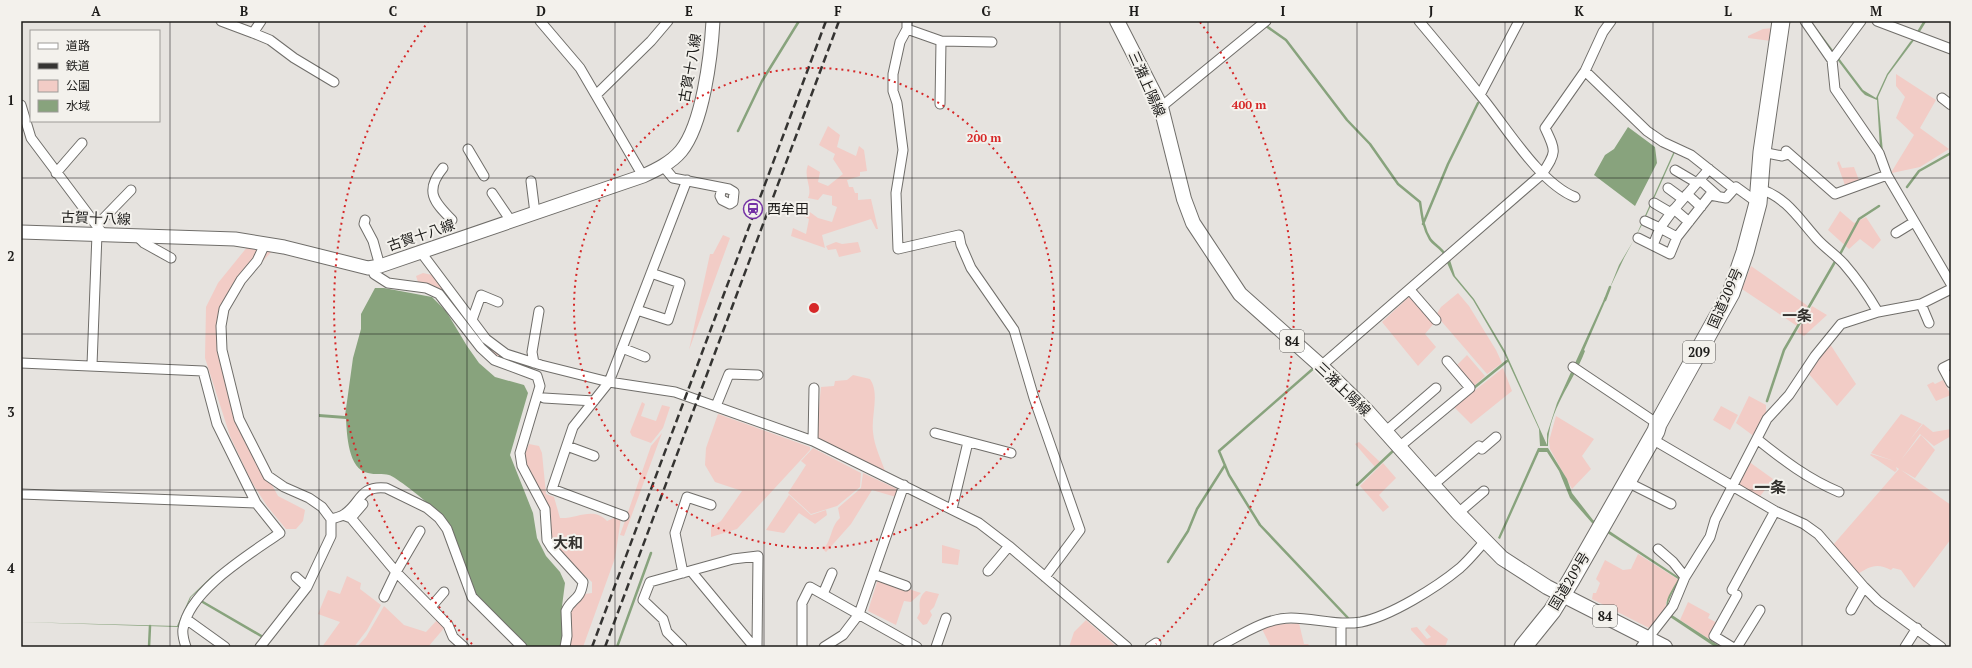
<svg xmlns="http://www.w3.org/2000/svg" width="1972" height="668" font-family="'PT Serif','Noto Sans JP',serif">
<rect width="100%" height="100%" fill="#e6e3df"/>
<path fill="#f2ccc6" d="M1773,28l-2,13 -23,-3v-2l15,-7z
M1896,74l40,26 -16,28 29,21 -29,18 -28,6v-2l22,-36 -18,-17 9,-21 -9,-11z
M828,126l12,9 -3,12 19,9 3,-10 5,4 3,21 -7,1v4l-13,4 2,7h4l2,6h3v7l13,-1 7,30h-2l-5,-10 -49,16 3,13 -34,-12 2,-8 13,6 3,-15 -10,-6 4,-6 15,11 14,4 5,-15 -5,-2v-9l-9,-2 -5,6 -10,-2c5,-11 -5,-20 0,-33l12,7 -2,10 10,4 15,-12 -10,-15 2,-5 -16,-9z
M1839,161l3,7 12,-1 6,16 -14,5 -9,-25z
M1840,211l14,12 12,-6 15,23 -8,9 -13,-10 -11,10 -21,-19z
M723,235l7,3 -41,112 21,-96h3z
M836,242l6,2 16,-2 3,10 -22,5 -3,-8 -8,1 -2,-4z
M248,246l27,2 -25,27 -21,34 -6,33 26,101 29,53 27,14 -2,11 -7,8h-10l-19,-23 -16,-25 -21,-45 -25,-78 1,-51 12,-24z
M1751,266l57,40 -11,20 -55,-37z
M423,273l9,2 14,15 49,61 31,13 -3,2 -28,-10 -8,-7 -37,-49 -10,-9 -21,-6 -3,-9z
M1458,293l11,13 27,44 6,13 -15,11 -51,-59 5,-8z
M1411,295l24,27 -10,12 11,13 -18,19 -36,-44z
M1812,306l15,9 -23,21 -7,-4z
M1830,344l26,40 -19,22 -29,-33z
M1467,355l18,21 -12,11 -17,-21z
M1503,368l9,23 -41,33 -17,-17z
M853,375l17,4c10,15 1,36 3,53 1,14 9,29 13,42l-70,-35 5,-52 13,-1 1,-5 12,-1z
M1943,380l8,15 -15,6 -9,-16 6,-3 2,2z
M1749,396l17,9v10l-11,22 -19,-14z
M642,402l3,2 -4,12 15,5 6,-16 8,2 -7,21 -12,15 -19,-7 -2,-4z
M1721,406l17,9 -8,15 -17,-10z
M718,414l92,33v3l-73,79 -26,8v-10l10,-6 21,-30 -27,-9 -10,-17 1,-17z
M1901,414l21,10 -13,17 14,-17 10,8 18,-3v7l-17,10 -14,-12 -19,26 20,-25 14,15 -20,28 -14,-8 50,35v34l-37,49 -13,-18 -8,-2 -2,2c-15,-8 -22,-3 -35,5l-23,-30 66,-76 -3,-2 1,3 -2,2 -25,-17 1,-1 23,7 -23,-8z
M1556,416l38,23 -12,17 9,13 -19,20 -22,-40 -1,-8z
M662,433l-38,103 -4,-1 31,-89z
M1359,442l21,20 -5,5 -20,-23z
M529,444l10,2 3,7 4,41 8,3 6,21c17,1 33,-12 47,3l7,-3 1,-3 6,3 -6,40 -32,89h-16l2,-39 16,-14 7,-1v-11l-30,-26 -11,-19 -24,-68 -3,-13z
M813,448l48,25 -1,14 -23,19 -26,8 -23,-21 18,-28 -5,-4z
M1748,461l25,18 -15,20 -22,-15z
M1383,463l13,15 -17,17 10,12 -6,5 -23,-26z
M863,473l34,16 -1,8 -24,-7 -21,34 -25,28 -3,-3c9,-8 7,-22 17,-31l-2,-10 23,-20z
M789,495l22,20 15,-5 1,5 -12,9 -16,-11 -15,20 -18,-3z
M942,545l18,5 -2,15 -16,-2z
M1638,554l41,26 -13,22v10l-15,17 -59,-30 1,-6h3l4,-10 -4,-4 9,-19 18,10 8,-1z
M347,576l14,7 -1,6 21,16 -14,25 -13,17h-32l18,-25 -22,-8 10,-24 12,4z
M878,579l43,14 -10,9 -7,-1 -8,24 -28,-14z
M926,591l13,3 -5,13 -4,4 2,4 -5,9 -4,1 -6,-7 3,-6c-1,-8 -1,-16 6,-21z
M1688,602l22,12 -2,4 11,6 -10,15 -29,-19z
M384,606l20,19 22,7 12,-13 7,8 -17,20h-71l9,-10z
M1086,620l31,27h-48l5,-15z
M1299,623l5,21h4l3,3h-40l-9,-18 9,-4z
M1429,625l19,14 -3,8h-18l-16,-17v-2l6,-1 10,12 4,-2 -6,-7z"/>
<path fill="#88a37d" d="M1808,21h3l52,69 13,8 11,-24 23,-32 4,-4 1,1 -27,36 -10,22 5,55h-1l-2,-3 -3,-49 -12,-5 -4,-4z
M1628,127l27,20 2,16 -22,43 -41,-31 11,-20 9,-6z
M1674,151l1,1 -32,71 -19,35 -15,32 10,-25 16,-27z
M1443,254l7,6 5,16 19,23 31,52 42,94v-11l10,-31 48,-106h2l-23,53 1,1c-12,32 -37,59 -37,95h-8l-1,-17 -35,-76 -31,-53 -20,-24z
M375,288h9l48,9 14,14 21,35 12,17 16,14 29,8 4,8 -18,62 23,58 4,25 9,18 14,16 5,11 -4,31 2,21 -3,12h-32l-52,-50 -33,-80c-6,-7 -46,-40 -54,-42 -6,-2 -14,0 -21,-2 -20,-4 -21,-38 -22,-54l-27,-2v-3l26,2 8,-58 8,-29v-15z
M1538,448h10l19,31 5,14 21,27 87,58c-4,13 -19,25 -8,37l49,32h-6l-45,-30c-9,-15 1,-24 8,-38l-86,-56 -22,-25 -11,-27 -12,-19h-8l-39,87 -2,-1z
M272,532l1,1 -60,44 -22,20 -13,30 -157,-5 156,4 13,-29 22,-21z"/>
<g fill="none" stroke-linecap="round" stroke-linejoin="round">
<path stroke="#88a37d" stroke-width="2.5" d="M1259,21l27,19 61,80 23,24 28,40 22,18c2,13 3,26 10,37 4,6 12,9 15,16
M1917,34l8,-13
M738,131l24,-50 37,-60
M1907,187l12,-16 32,-18
M1423,224l25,-60 30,-61
M1839,256l20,-37 20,-13
M1605,300l5,-13
M1315,367l-96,84 10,24 31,50 88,93
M1475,387l32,-26
M1767,401l17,-51 52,-90
M1357,485l37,-35
M1168,562l20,-31 9,-22 28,-44
M201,601l62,36
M149,647l1,-21
M617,647l34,-94"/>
<g stroke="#706e6a" stroke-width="11">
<path id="street" d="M221,21l32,12 8,-12
M540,21l40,47 63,108
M907,21v8l-7,13 -7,32v17l4,12 6,47 -7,43 2,56 61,-14 2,10 10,23 43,62 20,68 46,132 -35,47
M1419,21c21,25 41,49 61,74 25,30 59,88 95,102
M1805,21l27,39 3,29 44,64 8,22 64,109
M1877,21l74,28
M907,29l34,12 51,1
M253,33l17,7 24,18 40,24
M1832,60l29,-39
M1585,71l62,60 16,11 28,13 43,34 2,-2 22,16
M596,95l55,-54 17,-20
M1480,95l39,-74
M1942,98l9,7
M940,104l1,-63
M21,105l10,33 72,96
M1161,107l105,-86
M468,149l16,27
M1786,151l49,43 52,-19
M1762,152l20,4 7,-2
M663,166l10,12 56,11 5,3 -1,10 -3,2 -8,-4 -2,-4 2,-8
M443,168c-19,23 -9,34 9,52
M1709,169l-38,44 -11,15 17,9 33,-42 16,3 8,-9
M1675,170l22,13
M56,173l26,-30
M1700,180l19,17
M531,181l4,32
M1668,188l15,11
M1760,189c26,8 39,30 57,50 8,9 19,16 27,25 13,15 24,31 34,48
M492,193l19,28
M1687,194l14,13
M1654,203l17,10
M1674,209l15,13
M365,220l-1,4 9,17 7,25
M1645,221l15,7 -7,17
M97,225l34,-35
M1896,233l18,-11
M137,236l7,7 27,15
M1638,238l32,16 7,-17
M265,244l-8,17 -16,19 -17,29 -3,17 1,24 17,69 29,57 16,11 25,11 13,9 9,12
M420,251l66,88 20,15 35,11 68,17 66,10 138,49 166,82 30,23 118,101
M374,274l14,9 38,5 13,6 42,54 13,12 43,16 3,10 -20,67 2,13 23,43 2,31 5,8 31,34c-3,20 -11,15 -17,29l1,25 -2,11
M1410,290l26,30
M1921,304l8,19
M637,310l31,10 12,-37 -29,-10
M472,320l9,-25 17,7
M622,348l23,9
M21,363l182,8 14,53 39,79 24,30c-30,21 -91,57 -97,96 -1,6 1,12 3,18
M534,363l-2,-11 7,-41
M1951,364l-8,4 8,15
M92,365l5,-131
M1321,366l221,-192c15,-22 14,-23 3,-46l40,-57 18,-39 8,-11
M1573,367l85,57
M544,398l50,3
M716,406l13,-32 29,1
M1385,432l51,-44
M935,433l76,20
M1652,439l123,72 29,13 14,10 46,53 14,14 63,46
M1757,439c26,21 51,40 82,53
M813,441l1,-53
M567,446l27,10
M1399,447l71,-59 -23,-27
M1433,485l46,-39 3,3 14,-12
M1633,485l38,19
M21,494l235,9
M952,509l16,-67
M1463,509l21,-18
M343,515l8,3 45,54 52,53 5,12 11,10
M624,516l-72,-27 21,-62 36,-45 78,-202
M351,518l12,-14
M1658,549l15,13 12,15
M691,571l63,76
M988,571l21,-25
M683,573l-8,-40 12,-36 24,8
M873,574l33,12
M296,577l11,10
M1732,590l43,-79
M823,594l9,-21
M384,597l12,-25 24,-41
M431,607l13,-15
M1851,610l13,-23
M186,619l39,28
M1341,623v24
M260,647l47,-60 24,-51v-17c3,-1 9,-2 12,-4 18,-10 15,-30 43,-27l41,20 12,10 8,11 25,68 50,50
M682,647l-15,-15 -4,-13 -20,-19 7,-18 83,-23 25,-3 -1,91
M802,647v-44l8,-16 107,60
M824,647l19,-12 16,-21 45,-129
M936,647l10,-29
M1150,647l6,-4
M1218,647c23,-12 47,-29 73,-29 24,0 47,8 70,4 30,-6 76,-35 99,-54 9,-8 17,-18 25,-27
M1641,647l32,-41 12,-29 25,-40 5,-17 52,-101 22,-24 26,-39 26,-32 37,-12 43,-8 30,-15
M1732,647l-18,-11 23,-41
M1737,647l23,-37
M1905,647l12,-19"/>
</g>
<g stroke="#706e6a" stroke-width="15">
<path id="secondary" d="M21,232l214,7 49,8 84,21 12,-2 263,-90c13,-6 28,-13 38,-25 22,-27 30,-95 32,-130"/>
</g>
<g stroke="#706e6a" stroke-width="16">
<path id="primary" d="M1117,21l44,86 23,92 9,24 47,71 81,72 46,45 91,102 44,45 45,29 118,60"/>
</g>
<g stroke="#706e6a" stroke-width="19">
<path id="highway" d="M1523,647l29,-36 19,-31 85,-149 2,-7 73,-131 14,-41 13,-49 4,-51 19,-131"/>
</g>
<use href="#street" stroke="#fff" stroke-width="9"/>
<use href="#secondary" stroke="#fff" stroke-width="13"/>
<use href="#primary" stroke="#fff" stroke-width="14"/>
<use href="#highway" stroke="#fff" stroke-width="17"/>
<path stroke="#353432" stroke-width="2.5" stroke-dasharray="8 4" stroke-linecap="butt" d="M592,647l234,-626
M605,647l234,-626"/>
</g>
<path fill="none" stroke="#1c1b19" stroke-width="1" stroke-opacity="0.55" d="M170,21v626M319,21v626M467,21v626M615,21v626M764,21v626M912,21v626M1060,21v626M1208,21v626M1357,21v626M1505,21v626M1653,21v626M1802,21v626M21,178h1930M21,334h1930M21,490h1930"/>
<g fill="none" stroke="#d62828" stroke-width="2" stroke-dasharray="2 4">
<circle cx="814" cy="308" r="240"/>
<path d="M472 644A480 480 0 0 1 428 22M1200 22A480 480 0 0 1 1156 644"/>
</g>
<defs>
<g id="station-ring" transform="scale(1)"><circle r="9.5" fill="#f3f1ec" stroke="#7431a5" stroke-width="1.5"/><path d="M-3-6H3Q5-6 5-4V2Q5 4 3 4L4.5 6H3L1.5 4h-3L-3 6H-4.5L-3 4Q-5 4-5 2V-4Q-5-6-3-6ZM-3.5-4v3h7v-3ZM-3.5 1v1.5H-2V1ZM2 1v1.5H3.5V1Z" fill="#7431a5"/></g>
</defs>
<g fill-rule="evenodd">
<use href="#station-ring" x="753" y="209"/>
</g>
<g text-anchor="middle" stroke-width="4" stroke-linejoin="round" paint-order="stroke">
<g fill="#f3f1ec" stroke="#5c5b58" stroke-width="1">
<rect x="1280" y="330" width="24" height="22" rx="3"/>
<rect x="1683" y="341" width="32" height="22" rx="3"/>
<rect x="1593" y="605" width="24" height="22" rx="3"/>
</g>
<g font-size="13" font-weight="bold" fill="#1c1b19">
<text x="1292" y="346">84</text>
<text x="1699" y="357">209</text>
<text x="1605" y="621">84</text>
</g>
<g font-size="14" fill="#1c1b19" stroke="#f3f1ec">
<text transform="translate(690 68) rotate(-80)" y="5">古賀十八線</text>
<text transform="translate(1147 84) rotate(66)" y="5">三潴上陽線</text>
<text transform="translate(96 218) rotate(2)" y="5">古賀十八線</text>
<text transform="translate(421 235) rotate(-19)" y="5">古賀十八線</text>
<text transform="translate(1725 298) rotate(-66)" y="5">国道209号</text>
<text transform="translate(1343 389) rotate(44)" y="5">三潴上陽線</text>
<text transform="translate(1569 581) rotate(-59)" y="5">国道209号</text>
</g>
<g font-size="14" fill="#1c1b19" stroke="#f3f1ec" text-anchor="start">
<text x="767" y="214">西牟田</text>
</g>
<g font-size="15" font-weight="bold" fill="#33312e" stroke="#f3f1ec">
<text x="1797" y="321">一条</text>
<text x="568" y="548">大和</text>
</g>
<g font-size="16" font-weight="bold" fill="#33312e" stroke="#f3f1ec">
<text x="1770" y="493">一条</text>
</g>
</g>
<circle cx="814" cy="308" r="6" fill="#d62828" stroke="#f3f1ec" stroke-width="2"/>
<g font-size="12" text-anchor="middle" font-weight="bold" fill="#d62828" stroke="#f3f1ec" stroke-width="4" stroke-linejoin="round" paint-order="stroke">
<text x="1249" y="109">400 m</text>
<text x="984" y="142">200 m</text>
</g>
<rect width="1972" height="668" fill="none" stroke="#f3f1ec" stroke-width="44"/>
<rect x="30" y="30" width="130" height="92" fill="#f3f1ec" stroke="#9d9b98"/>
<rect x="38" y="43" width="20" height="6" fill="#ffffff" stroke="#9d9b98"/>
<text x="66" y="50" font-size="12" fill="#1c1b19">道路</text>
<rect x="38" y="63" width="20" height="6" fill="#353432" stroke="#9d9b98"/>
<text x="66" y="70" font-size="12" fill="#1c1b19">鉄道</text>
<rect x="38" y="80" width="20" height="12" fill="#f2ccc6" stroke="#9d9b98"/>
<text x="66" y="90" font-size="12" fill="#1c1b19">公園</text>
<rect x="38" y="100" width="20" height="12" fill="#88a37d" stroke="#9d9b98"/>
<text x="66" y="110" font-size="12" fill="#1c1b19">水域</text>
<rect x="22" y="22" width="1928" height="624" fill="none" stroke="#1c1b19" stroke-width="1.5"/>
<g font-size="13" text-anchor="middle" font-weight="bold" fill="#1c1b19">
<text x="96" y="16">A</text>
<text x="244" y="16">B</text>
<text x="393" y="16">C</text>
<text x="541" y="16">D</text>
<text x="689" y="16">E</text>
<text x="838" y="16">F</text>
<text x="986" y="16">G</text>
<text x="1134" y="16">H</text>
<text x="1283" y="16">I</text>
<text x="1431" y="16">J</text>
<text x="1579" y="16">K</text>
<text x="1728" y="16">L</text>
<text x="1876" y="16">M</text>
<text x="11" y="105">1</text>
<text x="11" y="261">2</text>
<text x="11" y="417">3</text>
<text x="11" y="573">4</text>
</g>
</svg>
